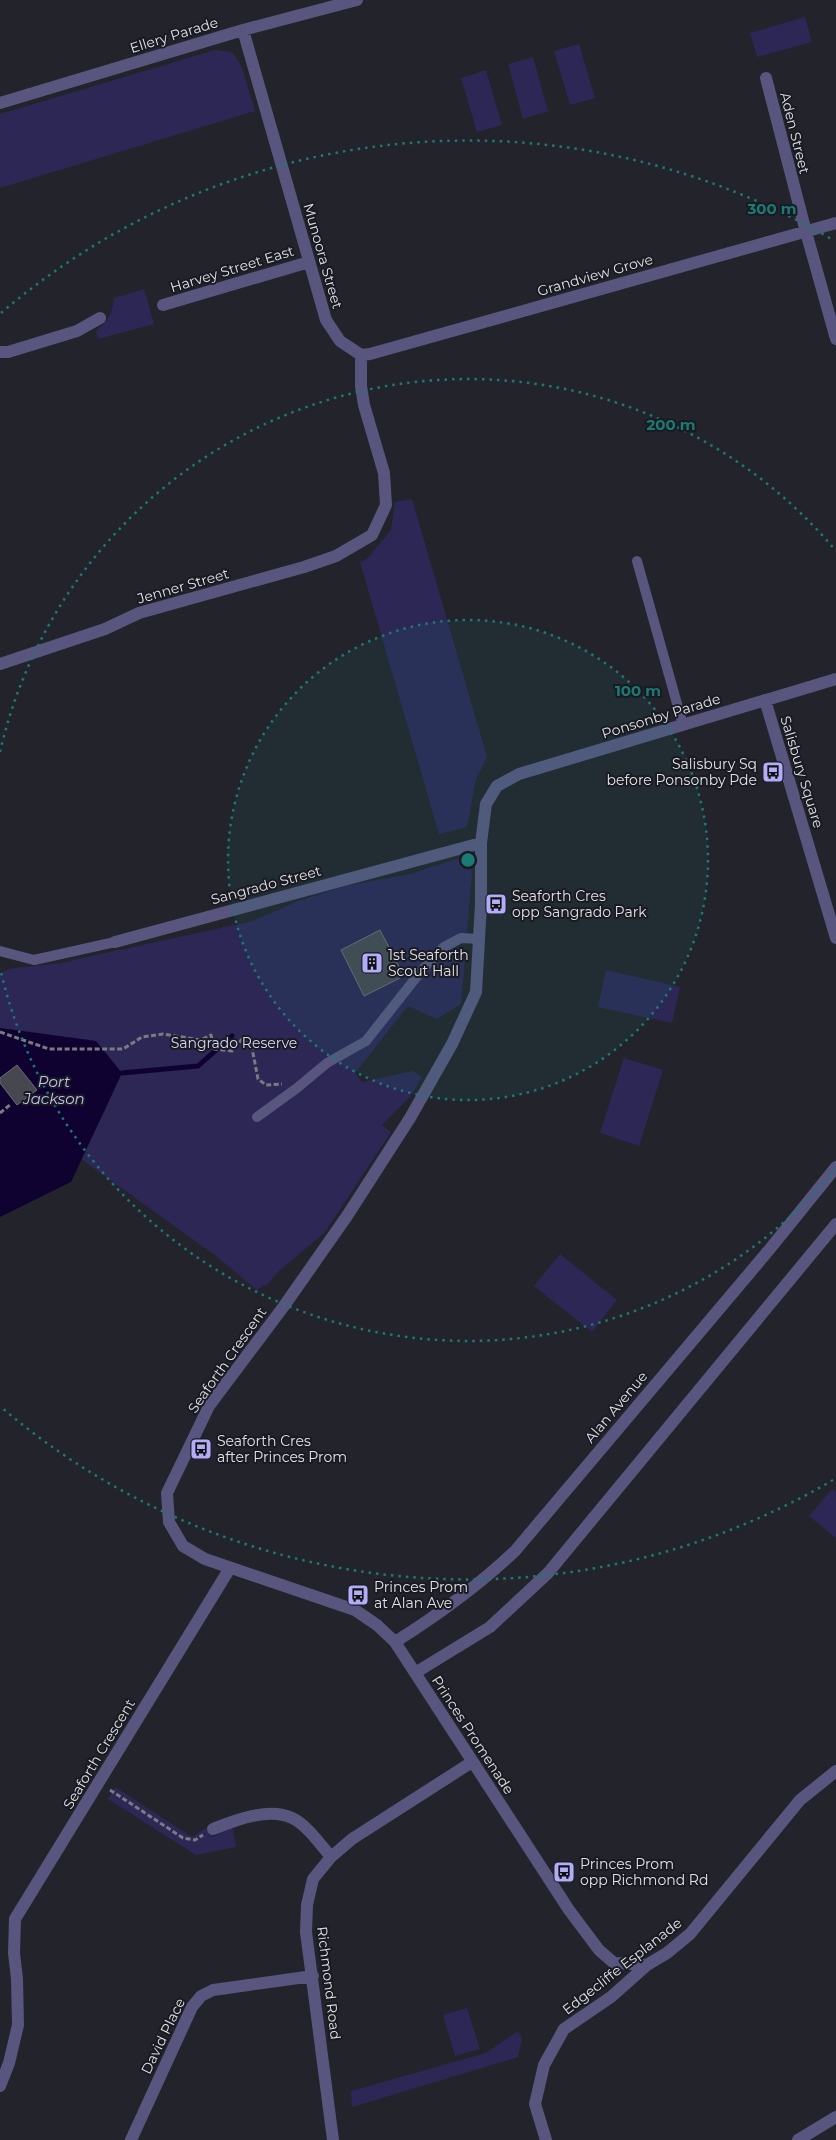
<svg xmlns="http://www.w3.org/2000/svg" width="836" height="2140" font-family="Montserrat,sans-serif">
<rect width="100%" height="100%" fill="#23232b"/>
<path fill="#2d2756" d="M805,17l7,25 -55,15 -7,-24z
M579,44l16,54 -25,7 -16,-54z
M215,50l17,2 10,15 13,44 -255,77v-74z
M533,57l15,54 -25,8 -15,-55z
M486,70l16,55 -25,7 -16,-54z
M144,289l10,35 -56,15 -2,-8c11,-10 17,-18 18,-33z
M412,499l75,258 -11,22 -9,48 -28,7 -79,-272 7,-3 24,-29 4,-28z
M459,858l8,3 4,5 1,9 -5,57 -12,14 10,14 -4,44 -24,15 -29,-13 -53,67 7,9 51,-11 9,6 -12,20 -28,28 9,7 -66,100 -48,41 -11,13 -2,-1 -7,5 -41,-34 -135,-97 31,-64 8,-24 -24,-30 -96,-13v-55l9,-4 60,-7 4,-2 180,-39 45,-20 48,-15 64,-12z
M606,970l74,17 -8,36 -74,-16z
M624,1058l39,12 -24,76 -39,-13z
M560,1254l57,46 -25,32 -58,-46z
M832,1489l4,3v46l-27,-22z
M115,1787l77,50 14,-9 7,9 19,-11 4,21 -40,8 -88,-56z
M467,2008l13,41 -25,7 -12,-41z
M518,2031l4,7 -4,19 -166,50 -1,-16 135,-38z"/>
<path fill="#0f0231" d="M0,1028l96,13 26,32 -51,109 -71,35z"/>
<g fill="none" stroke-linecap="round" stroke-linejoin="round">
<path stroke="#0f0231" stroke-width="5" d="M122,1073l76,-7 34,-30"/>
</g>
<path fill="#474750" stroke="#6b6b74" d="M380,930l24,46 -40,20 -23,-46z
M17,1065l20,25 -20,15 -17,-22v-5z"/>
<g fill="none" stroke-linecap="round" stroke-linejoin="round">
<path stroke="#7a7a81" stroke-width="3" stroke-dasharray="5 2.5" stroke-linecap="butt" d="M0,1032l49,17h74l19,-12 21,-3 38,6 10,-5 3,14 18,2 10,-12 10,9 6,31 8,6 16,-1
M0,1113l11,-9
M110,1790l73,48 12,2 8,-5"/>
<path stroke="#58567f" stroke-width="10" d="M637,561l46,164
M0,951l34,9 81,-18
M257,1117l40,-29 30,-25 39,-22 56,-71 22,-23 17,-9 18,1"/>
<path stroke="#58567f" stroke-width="12" d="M766,78l40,154 30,107
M0,103l243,-73 114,-30
M163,305l146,-43
M0,352h8l69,-21 23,-13
M361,355l9,-1 466,-131
M0,664l105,-35 34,-16 165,-46 32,-11 36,-21 14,-30 -2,-32 -20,-68 -3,-19v-31l-21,-14 -14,-21 -83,-290
M765,700l71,238
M115,942l366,-99
M395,1642c43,-27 83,-56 120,-91l254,-301 67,-83
M415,1673l75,-46 58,-54 288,-349
M213,1829c23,-9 56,-22 79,-11 14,6 29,27 39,39
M647,1965l-33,-2 -15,-13 -30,-40 -174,-268 -18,-17 -22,-15 -150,-51 -22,-13 -14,-24 -2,-29 42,-87 75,-100 63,-90 63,-98 42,-74 24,-52 5,-88v-61l5,-39 11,-18 22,-12 317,-95
M0,2086l9,-23 9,-38 -1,-46 -3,-26 1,-34 215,-351
M131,2140l61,-133 9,-11 12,-6 100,-14
M333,2140l-27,-208 1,-27 6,-26 18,-22 21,-18 120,-77
M546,2140l-11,-36 9,-39 20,-36 47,-32 36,-32 20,-12 23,-19 110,-134 36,-29
M798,2140l38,-23"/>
</g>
<circle cx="468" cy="860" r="240" fill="#1a7b74" fill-opacity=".12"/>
<g fill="none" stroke="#1a7b74" stroke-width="2.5" stroke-dasharray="2.5 5">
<circle cx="468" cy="860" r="240"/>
<path d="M836 1169A480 480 0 0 1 0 968M0 752A480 480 0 0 1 836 551"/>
<path d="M833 1480A719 719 0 0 1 1 1407M1 313A719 719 0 0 1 833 240"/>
</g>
<defs>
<g id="bus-square" transform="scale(1.125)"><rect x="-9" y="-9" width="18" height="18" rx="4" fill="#b2adf9" stroke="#1a1a22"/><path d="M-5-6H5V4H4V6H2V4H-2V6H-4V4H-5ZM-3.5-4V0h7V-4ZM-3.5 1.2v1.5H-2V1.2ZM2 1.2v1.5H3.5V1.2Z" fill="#111"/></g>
<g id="building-square" transform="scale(1.125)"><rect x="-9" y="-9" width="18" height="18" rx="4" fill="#b2adf9" stroke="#1a1a22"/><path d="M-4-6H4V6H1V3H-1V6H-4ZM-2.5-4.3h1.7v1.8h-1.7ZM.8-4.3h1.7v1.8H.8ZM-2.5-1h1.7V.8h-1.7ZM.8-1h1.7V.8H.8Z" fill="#111"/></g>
</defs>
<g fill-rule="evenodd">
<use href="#bus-square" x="773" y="772"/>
<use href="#bus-square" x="496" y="904"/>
<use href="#building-square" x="372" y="963"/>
<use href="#bus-square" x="201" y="1449"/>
<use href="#bus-square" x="358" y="1595"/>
<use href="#bus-square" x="564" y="1872"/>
</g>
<g text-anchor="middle" stroke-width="4" stroke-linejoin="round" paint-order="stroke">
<g font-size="14" fill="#e1e1e7" stroke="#1a1a22">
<text transform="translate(174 35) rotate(-17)" y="5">Ellery Parade</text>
<text transform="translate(795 133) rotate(76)" y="5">Aden Street</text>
<text transform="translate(323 256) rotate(74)" y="5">Munoora Street</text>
<text transform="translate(232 269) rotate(-17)" y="5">Harvey Street East</text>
<text transform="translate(595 275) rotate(-16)" y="5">Grandview Grove</text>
<text transform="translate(183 586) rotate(-16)" y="5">Jenner Street</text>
<text transform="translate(661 716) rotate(-17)" y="5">Ponsonby Parade</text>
<text transform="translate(802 772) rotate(73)" y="5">Salisbury Square</text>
<text transform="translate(266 885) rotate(-15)" y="5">Sangrado Street</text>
<text transform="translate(227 1360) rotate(-55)" y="5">Seaforth Crescent</text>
<text transform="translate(616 1407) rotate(-50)" y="5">Alan Avenue</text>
<text transform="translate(473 1735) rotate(57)" y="5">Princes Promenade</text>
<text transform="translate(99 1754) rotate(-59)" y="5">Seaforth Crescent</text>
<text transform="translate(622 1966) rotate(-38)" y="5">Edgecliffe Esplanade</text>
<text transform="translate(329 1983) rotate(83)" y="5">Richmond Road</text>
<text transform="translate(163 2036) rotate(-64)" y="5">David Place</text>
</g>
<g font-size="14" fill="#e1e1e7" stroke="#1a1a22" text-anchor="start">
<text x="757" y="769" text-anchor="end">Salisbury Sq<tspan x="757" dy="16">before Ponsonby Pde</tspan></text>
<text x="512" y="901">Seaforth Cres<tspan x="512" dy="16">opp Sangrado Park</tspan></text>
<text x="388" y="960">1st Seaforth<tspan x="388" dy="16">Scout Hall</tspan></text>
<text x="217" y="1446">Seaforth Cres<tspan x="217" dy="16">after Princes Prom</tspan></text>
<text x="374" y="1592">Princes Prom<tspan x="374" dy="16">at Alan Ave</tspan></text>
<text x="580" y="1869">Princes Prom<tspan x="580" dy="16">opp Richmond Rd</tspan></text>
</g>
<g font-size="14" fill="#d7d6f8" stroke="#1a1a22">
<text x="234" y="1048">Sangrado Reserve</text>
</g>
<g font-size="15" font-style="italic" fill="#c2c0f2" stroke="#1a1a22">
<text x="54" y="1087">Port<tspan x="54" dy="17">Jackson</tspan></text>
</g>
</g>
<circle cx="468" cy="860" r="8" fill="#1a7b74" stroke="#1a1a22" stroke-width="2.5"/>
<g font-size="15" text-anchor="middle" font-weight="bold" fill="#1a7b74" stroke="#1a1a22" stroke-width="4" stroke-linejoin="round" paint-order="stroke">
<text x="772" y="214">300 m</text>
<text x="671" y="430">200 m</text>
<text x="638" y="696">100 m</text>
</g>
</svg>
